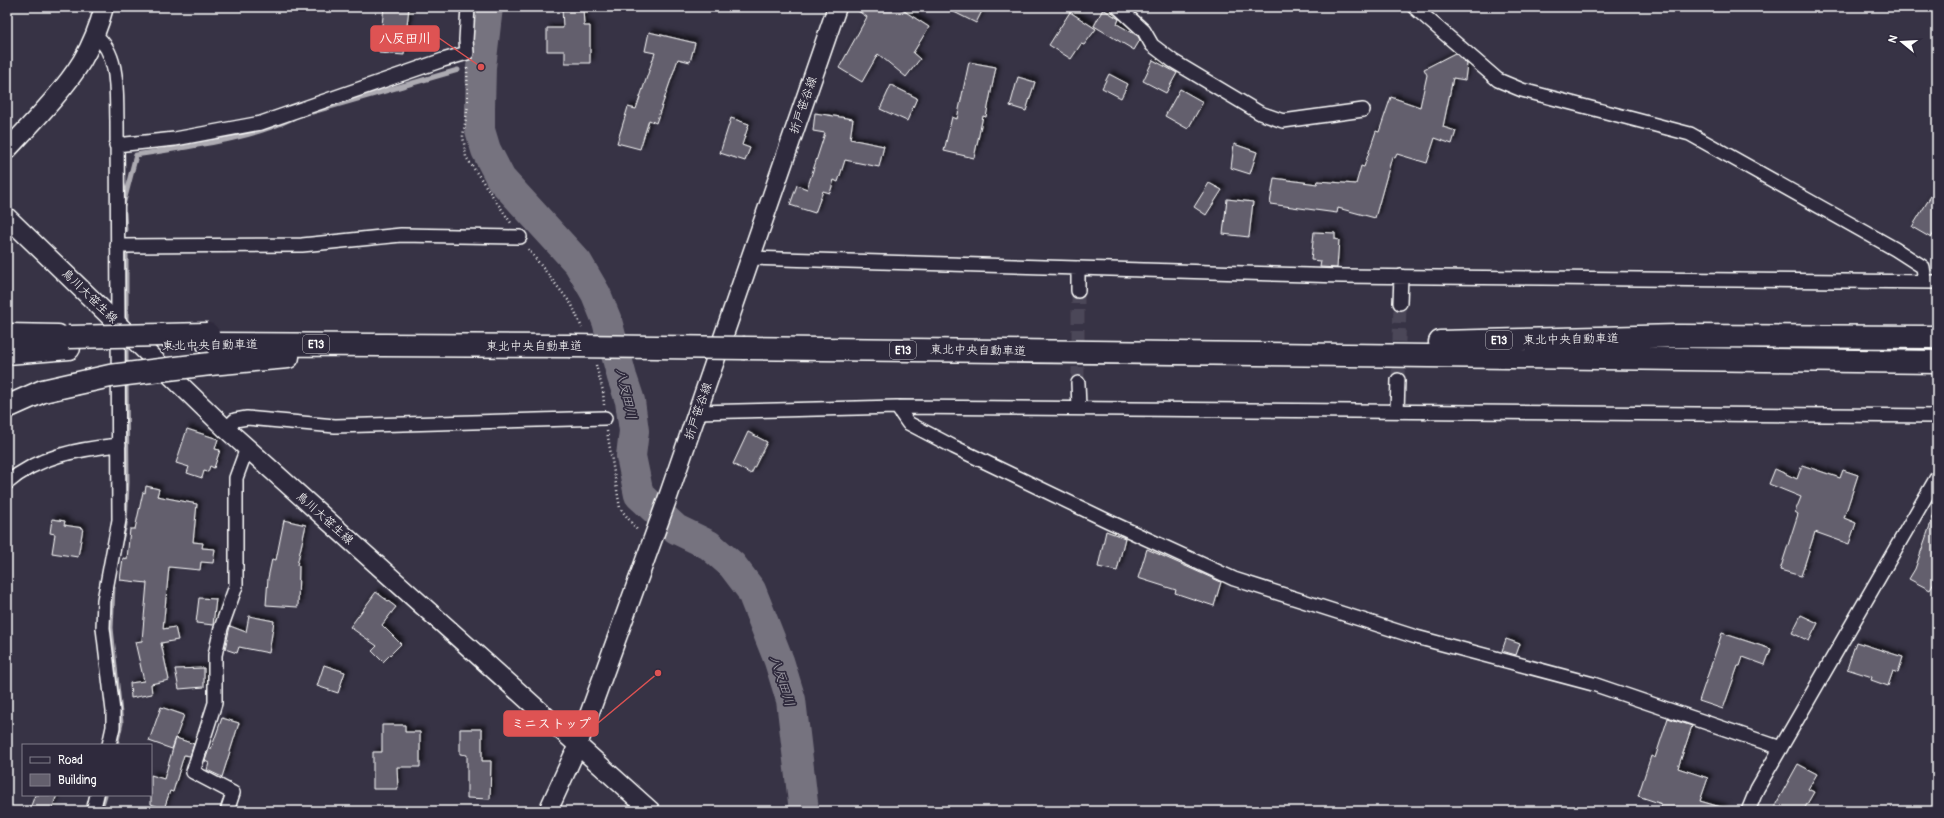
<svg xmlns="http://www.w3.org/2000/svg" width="1944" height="818" font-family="Pangolin,'Klee One',sans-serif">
<defs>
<filter id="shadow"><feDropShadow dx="3.5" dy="-3.5" stdDeviation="2" flood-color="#0009"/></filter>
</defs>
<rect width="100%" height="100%" fill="#373345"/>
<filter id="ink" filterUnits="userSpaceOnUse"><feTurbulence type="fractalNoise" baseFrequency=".025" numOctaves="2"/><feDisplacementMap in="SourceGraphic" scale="8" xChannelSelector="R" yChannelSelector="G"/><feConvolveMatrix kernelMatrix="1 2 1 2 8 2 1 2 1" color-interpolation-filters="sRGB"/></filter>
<g filter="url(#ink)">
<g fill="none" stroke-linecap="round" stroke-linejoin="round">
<path stroke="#adabb2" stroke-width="5" d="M312,112l146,-42
M123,205l13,-50c53,-9 109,-14 157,-37
M124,213l1,17
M126,255v64
M126,369v-27
M121,540l4,-15 2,-42 -1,-104
M113,587l-2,41 10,95 -5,22
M100,811l5,-16"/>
<path stroke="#76737f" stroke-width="30" d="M488,7l-7,60 -1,41v22l6,20 15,29 77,84 18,31 11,27 15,56 8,24 4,30 -3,25 8,39 37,34 33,16 23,20 19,25 28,71 12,39 13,111"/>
</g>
<path fill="#635f6d" stroke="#fff" filter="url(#shadow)" d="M384,7h25l-5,48 -25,-2z
M562,7h21l1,19h6v37h-25v-12h-18v-23h16z
M852,7h46l31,20 -16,26 7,6 -14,18 -28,-23 -16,28 -23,-14 28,-51z
M944,7h40l-8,16z
M1103,9l16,10 -2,5 21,12 2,4 -6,10 -40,-24z
M1070,12l26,17 -12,16 -3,-1 -10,15 -22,-14z
M649,32l46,11 -5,19 -12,-3 -22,64 -7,-3 -9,29 -23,-6 11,-36 8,2 19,-56 -10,-2z
M1455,53l12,11 -2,16 -12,-2 -10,49 13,4 -4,13 -17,-6 -8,25 -30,-9 -2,4 -3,-1 -17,61 -37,-10 -1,5 -67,-9 4,-26 43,6 1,-3 38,3 5,-18 3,1 12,-36 3,1 12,-35 29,10 7,-32 -3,-6z
M1153,60l24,13 -11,20 -23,-12z
M969,62l27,5 -10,50 -3,-1 -9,42 -30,-7 8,-34 5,2z
M1109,74l19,10 -7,14 -19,-10z
M1018,77l17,5 -9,29 -16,-5z
M891,85l26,13 -10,23 -27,-12z
M1180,89l23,13 -15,27 -23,-13z
M815,113l38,6 -3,20 34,7 -5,21 -34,-7 -7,22 -4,-2 -4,13 -7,-2 -8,22 -25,-8 7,-20 10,4 18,-56 -12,-2z
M731,118l18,6 -7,21 8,3 -5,13 -25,-8z
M1234,144l23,8 -7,22 -19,-6z
M1209,183l13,7 -16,25 -12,-8z
M1937,186v42l-6,10 -19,-11z
M1227,199l26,3 -4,35 -26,-3z
M1314,232l21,1v6l4,1 -2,28 -17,-1 1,-6 -10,-1z
M187,429l31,10 -3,10 5,1 -6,18 -4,-2 -2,6 -4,-1 -2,7 -15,-5 2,-6 -13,-4z
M748,432l19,10 -16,32 -18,-10z
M1802,465l38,13 3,-8 15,5 -14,43 12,5 -7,21 -34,-12 -14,44 -21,-6 18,-56 -3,-2 6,-15 -32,-13 6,-15 22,10z
M146,486l13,3 -2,7 40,8 -4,38 10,1 -1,5 13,1 -2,14 -12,-1 -1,8 -31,-3 -6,62 12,-2 3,13 -17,3 8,37 -18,4 1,10 -21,4 -1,-15 14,-2 -9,-39 7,-1 5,-58 -27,-3 3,-22 4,1 3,-30h5l8,-37 2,1z
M1935,511h2v67l-7,12 -21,-11 6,-10z
M52,519l13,2 -1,4 19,3 -5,29 -26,-4 3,-19 -5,-1z
M284,520l22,5 -9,40 2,1 -1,41 -32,-2 2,-27 4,-19 4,1z
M1106,531l19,7 -8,33 -19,-4z
M1147,549l74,33 -7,24 -39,-13 1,-3 -38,-12z
M376,592l20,15 -14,18 19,19 -18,18 -11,-11 5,-5 -27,-19z
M199,598l17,1 -3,26 -17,-2z
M1801,615l17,8 -9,18 -17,-8z
M249,616l25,5 -5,32 -30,-6 -2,6 -12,-4 5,-23 16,6z
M1722,633l49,16 -6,16 -22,-8 -3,9h-2l-15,43 -24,-8z
M1506,639l14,5 -4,11 -14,-4z
M1856,642l47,15 -5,16 -5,-2 -5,15 -17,-6 1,-3 -25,-8z
M324,665l21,7 -7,21 -21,-7z
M204,668v19l-25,2 -4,-20z
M161,707l23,8 -12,34 -23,-8z
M222,718l17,5 -17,54 -15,-7 2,-7 -4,-2 4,-12h2z
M1668,718l24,8 -14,42 30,10 -8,23 24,7v3h-64l2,-7 -24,-8 13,-40 4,2z
M382,725h23v7h15v35h-23l1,22h-25v-37h9z
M460,729h22v32h9l-1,38 -23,-1v-43l-7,-1z
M176,738l18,6 -4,12 -6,-1 -11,37 -3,-1 -6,18 -13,-5v-29l13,4z
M1798,764l19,10 -9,15 6,3 -11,19h-31z
M35,795h22l-6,16h-22z"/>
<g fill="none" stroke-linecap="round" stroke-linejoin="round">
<path stroke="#4b4758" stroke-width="13" stroke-dasharray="13 6" stroke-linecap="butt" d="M1078,291v92
M1398,380l2,-77"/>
<g stroke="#fff" stroke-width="16">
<path id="street" d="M1118,7l26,24 8,14 21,16 87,52 23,8 80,-11
M1414,7l84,73 24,10 168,44 205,115 28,18 2,15
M95,35c25,19 21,58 22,86l2,399 -15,80 -1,28 10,83v16l-4,18
M116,145l59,-6 86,-16 182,-63 24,-7 -1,-13 2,-33
M117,246l185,-1 99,-10 119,2
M750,258l592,18 595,6
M1078,291v-23
M1400,303l1,-27
M1078,383l1,25
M897,407l11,16 46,24 154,74 126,58 182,58 177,47 188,64
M1397,411l1,-31
M697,412l200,-5 1040,9
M226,429l9,-9 12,-2 88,8 270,-8
M7,483c31,-27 72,-34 112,-38
M93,811l4,-16
M227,811l6,-18 -40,-21 22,-69v-48l6,-27 15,-42v-108l11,-30
M1748,811l9,-22 180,-312"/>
</g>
<g stroke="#fff" stroke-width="21">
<path id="secondary" d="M7,150c25,-27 56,-58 75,-89 10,-17 17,-35 22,-54
M7,217l219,212 425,382
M548,811l30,-66 90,-248 169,-490"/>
</g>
<g stroke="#fff" stroke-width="25">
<path id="highway" d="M7,335l51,1
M1440,342l237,-6 260,1
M208,344l362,2
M745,348l1192,14
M7,353l62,-5
M210,364l78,-7
M7,407l36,-16 31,-7"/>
</g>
<path stroke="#fff" stroke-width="2.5" stroke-dasharray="1 3" stroke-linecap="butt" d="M467,68l1,37 -5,31 3,21 45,66
M528,249l44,56 10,23
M596,365l7,26 1,14
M607,431l13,77 18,23"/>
<use href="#street" stroke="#2f2a3d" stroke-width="13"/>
<use href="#secondary" stroke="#2f2a3d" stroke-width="18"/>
<use href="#highway" stroke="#2f2a3d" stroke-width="22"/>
<g stroke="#fff" stroke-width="25" stroke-linecap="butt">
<path id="highway-bridge" d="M68,337l140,-3
M570,346l175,2
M74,384l36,-8 100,-12"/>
</g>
<use href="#highway-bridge" stroke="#2f2a3d" stroke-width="22"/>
</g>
</g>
<g text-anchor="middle" stroke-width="3.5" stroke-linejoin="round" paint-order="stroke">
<g fill="#2f2a3d" stroke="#c1bfc5" stroke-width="1">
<rect x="1486" y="331" width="26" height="18" rx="3"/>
<rect x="303" y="335" width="26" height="18" rx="3"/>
<rect x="890" y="341" width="26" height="18" rx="3"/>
</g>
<g font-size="11" font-weight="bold" fill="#fff">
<text x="1499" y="344">E13</text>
<text x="316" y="348">E13</text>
<text x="903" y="354">E13</text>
</g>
<g font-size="12" fill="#fff" stroke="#2f2a3d">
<text transform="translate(803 105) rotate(-71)" y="4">折戸笹谷線</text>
<text transform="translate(90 296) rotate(44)" y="4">鳥川大笹生線</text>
<text transform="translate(1571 339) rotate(-1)" y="4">東北中央自動車道</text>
<text transform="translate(210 345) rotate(-1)" y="4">東北中央自動車道</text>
<text x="534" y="350">東北中央自動車道</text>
<text transform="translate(978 350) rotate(1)" y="4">東北中央自動車道</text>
<text transform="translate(698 411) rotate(-71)" y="4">折戸笹谷線</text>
<text transform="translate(325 518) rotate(42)" y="4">鳥川大笹生線</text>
</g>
<g font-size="13" font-style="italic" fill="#b4b2b9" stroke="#2f2a3d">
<text transform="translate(627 394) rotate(77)" y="5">八反田川</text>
<text transform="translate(783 681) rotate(72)" y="5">八反田川</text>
</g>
</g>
<path fill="none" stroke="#de5353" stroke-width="1.5" d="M481 67L439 38M658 673L598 723"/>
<g fill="#de5353" stroke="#2f2a3d" stroke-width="1.5">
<circle cx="481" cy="67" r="4"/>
<circle cx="658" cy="673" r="4"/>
</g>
<g fill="#de5353" stroke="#de5353" stroke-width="1.5">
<rect x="371" y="26" width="68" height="25" rx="4"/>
<rect x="504" y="711" width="94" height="25" rx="4"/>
</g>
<g font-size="13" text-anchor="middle" font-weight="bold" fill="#fff">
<text x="405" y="43">八反田川</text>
<text x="551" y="728">ミニストップ</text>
</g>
<rect width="1944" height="818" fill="none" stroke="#2f2a3d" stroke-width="24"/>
<rect x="12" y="12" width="1920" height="794" fill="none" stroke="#fff" stroke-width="1.5" filter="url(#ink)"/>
<rect x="22" y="744" width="130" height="52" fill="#2f2a3d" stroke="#827f8b"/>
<rect x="30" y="757" width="20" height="6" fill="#2f2a3d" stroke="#827f8b"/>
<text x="58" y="764" font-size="12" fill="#ffffff">Road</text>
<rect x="30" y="774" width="20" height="12" fill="#635f6d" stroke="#827f8b"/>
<text x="58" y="784" font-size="12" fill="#ffffff">Building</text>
<g transform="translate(1902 42) rotate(288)" stroke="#2f2a3d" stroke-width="3" paint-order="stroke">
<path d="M0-3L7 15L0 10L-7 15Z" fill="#ffffff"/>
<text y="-6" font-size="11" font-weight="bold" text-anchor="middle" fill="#ffffff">N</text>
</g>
</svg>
